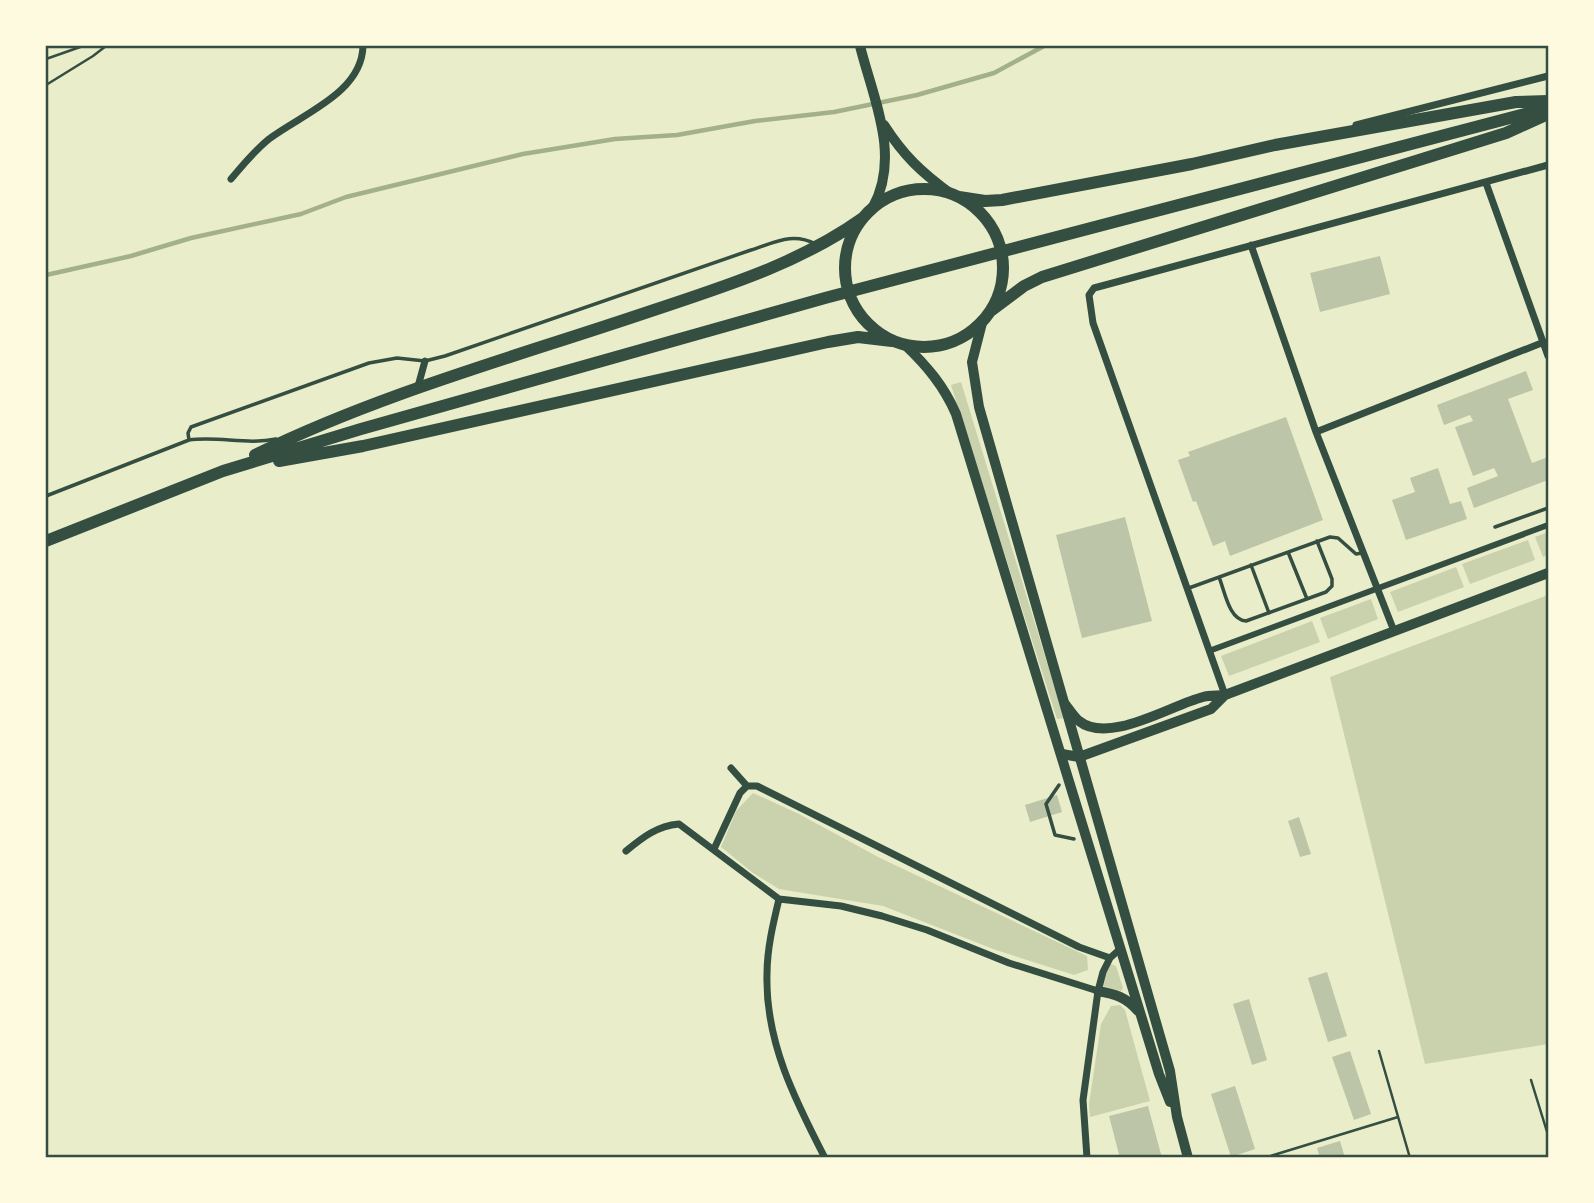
<svg xmlns="http://www.w3.org/2000/svg" width="1594" height="1203" font-family="'Source Serif 4',serif">
<rect width="100%" height="100%" fill="#e9edc9"/>
<path fill="#cad2ad" d="M961,382l103,336 -7,1 -106,-334z
M1548,532v23l-5,2 -8,-20z
M1528,540l7,20 -65,24 -8,-20z
M1456,567l8,20 -66,25 -8,-20z
M1548,595v449l-123,20 -95,-387z
M1371,599l7,20 -50,20 -8,-21z
M1312,621l8,21 -91,34 -8,-20z
M753,793l46,21 81,44 207,98 1,14 -14,5 -78,-25 -113,-44 -104,-17 -26,-16 -32,-26 15,-36z
M1111,964l5,2 7,22 -2,3 -19,-5 5,-19z
M1120,1005l5,5 25,91 -60,16 -1,-13 12,-80 10,-18z"/>
<g fill="none" stroke-linecap="round" stroke-linejoin="round">
<path stroke="#a3b18a" stroke-width="4.5" d="M46,275l85,-19 60,-18 110,-24 45,-17 177,-43 92,-15 62,-4 78,-14 79,-9 83,-17 77,-22 50,-27"/>
</g>
<path fill="#bcc5a7" d="M1380,256l10,38 -70,18 -10,-39z
M1526,371l7,19 -25,9 24,64 16,-6v23l-74,28 -7,-20 31,-12 -4,-8 -21,8 -18,-49 18,-6 -3,-6 -26,10 -7,-20z
M1286,417l37,103 -93,36 -5,-15 -12,5 -17,-45 -3,1 -15,-42 12,-4 -2,-4z
M1438,468l12,36 11,-3 6,18 -61,21 -14,-40 23,-8 -5,-14z
M1125,517l27,104 -70,17 -26,-103z
M1057,795l5,17 -32,10 -5,-17z
M1299,817l12,37 -11,3 -12,-36z
M1327,972l20,64 -19,6 -20,-64z
M1249,999l18,61 -15,5 -19,-61z
M1350,1051l21,63 -17,6 -22,-63z
M1235,1086l20,63 -24,8 -20,-63z
M1148,1106l14,52h-42l-11,-42z
M1340,1141l5,17h-25l-3,-10z"/>
<g fill="none" stroke-linecap="round" stroke-linejoin="round">
<path stroke="#344e41" stroke-width="2.5" d="M46,59l37,-13
M46,85l47,-29 13,-10
M1379,1051l31,107
M1531,1080l17,55
M1264,1158l134,-41
M1545,1158l3,-2"/>
<path stroke="#344e41" stroke-width="3.5" d="M189,440l-1,-7 3,-6 178,-64 28,-5 28,3 20,-5 306,-106c25,-8 41,-18 65,-6
M46,496l143,-56c29,-4 58,5 87,-1
M1495,527l53,-19
M1288,552l19,47
M1251,565l18,48
M1219,577c6,15 10,43 27,44l80,-29 6,-6v-7l-15,-38
M1189,588l141,-51 8,1 18,16 6,-1
M1059,785l-13,19 9,31 19,4"/>
<path stroke="#344e41" stroke-width="6" d="M1209,651l339,-126"/>
<path stroke="#344e41" stroke-width="7" d="M1356,125l192,-49
M231,179c12,-14 23,-28 38,-40 33,-25 93,-46 94,-93
M1486,183l62,173
M1251,245l65,187 78,199
M417,390l8,-29
M1316,432l228,-90
M1225,695l-132,-372 -4,-28 5,-7 15,-4 439,-119
M731,768l16,18
M714,849l26,-56 7,-7h10l322,161 31,11
M626,851c17,-14 31,-25 53,-27l100,75 62,7 41,10 45,14 82,33 89,28
M779,899c-6,25 -12,50 -12,75 -2,67 28,126 58,184
M1087,1158l-4,-58 15,-109 5,-19 7,-14 10,-9"/>
<path stroke="#344e41" stroke-width="10" d="M1065,704c4,5 9,13 14,17 30,24 92,-16 124,-24 7,-2 15,-1 22,-2l323,-122
M1062,754l17,3 132,-48 14,-14"/>
<path stroke="#344e41" stroke-width="10" d="M860,46c13,52 41,110 13,161
M884,125c20,31 37,47 67,69
M982,323l-10,39 7,45 191,664 7,46 11,41
M905,345c22,21 39,41 51,69l203,660 11,28
M1098,991c17,3 28,6 40,20"/>
<path stroke="#344e41" stroke-width="12" d="M845 268a79 79 0 1 1 158 0a79 79 0 1 1-158 0Z
M959,197l26,4 17,-1 190,-36 83,-19 241,-43 32,-1
M992,310l32,-24 18,-9 464,-144 42,-19
M255,455c122,-60 256,-97 384,-140 77,-26 157,-49 224,-97
M279,461l84,-15 465,-104 30,-5 34,4
M46,541l177,-70 138,-42 464,-131 723,-190"/>
</g>
<rect width="1594" height="1203" fill="none" stroke="#fefae0" stroke-width="94"/>
<rect x="47" y="47" width="1500" height="1109" fill="none" stroke="#344e41" stroke-width="2.5"/>
</svg>
